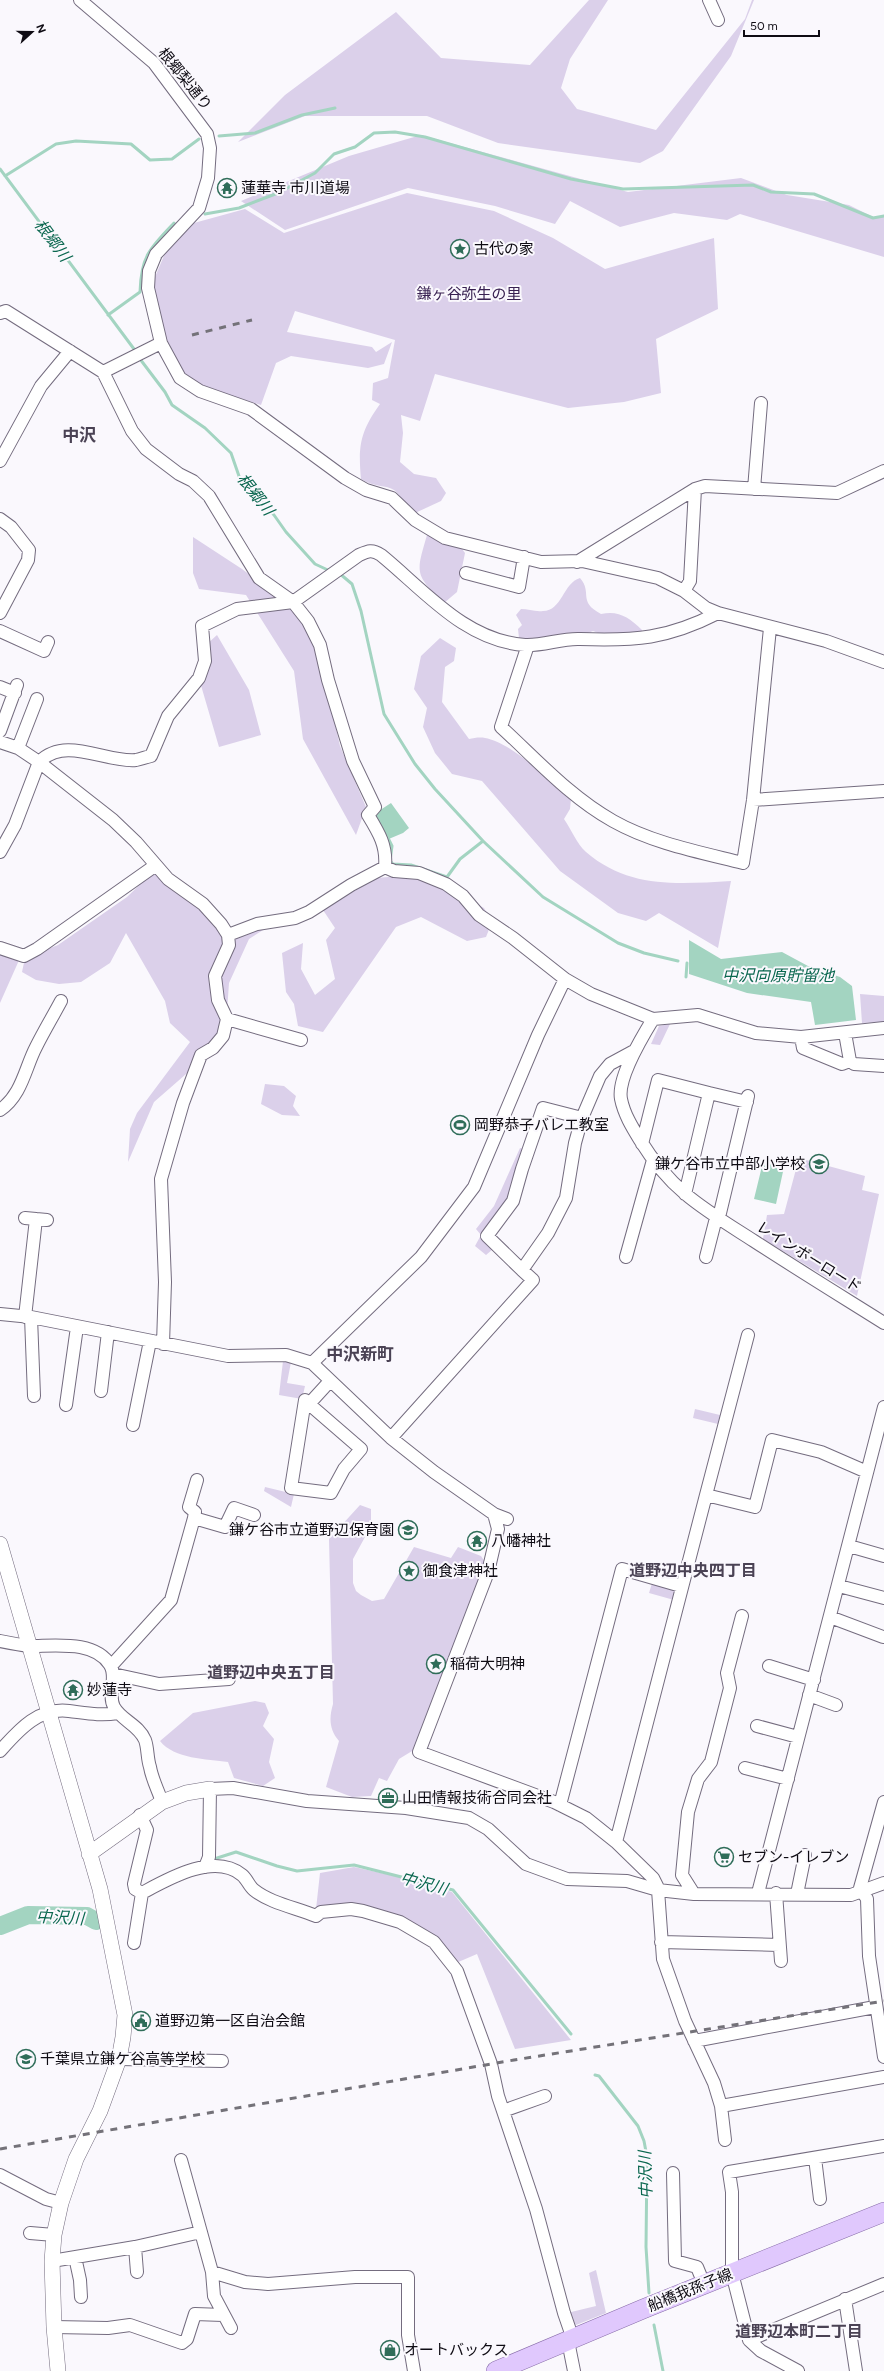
<svg xmlns="http://www.w3.org/2000/svg" width="884" height="2371" font-family="Figtree,'Noto Sans JP',sans-serif">
<rect width="100%" height="100%" fill="#faf8fd"/>
<path fill="#dbd0ea" d="M589,0h19l-38,59 -9,29 16,21 79,21 89,-111 7,-19h2l-23,56 -68,95 -23,12 -142,-20 -71,-27h-122l-67,26 47,-47 111,-83 45,46 89,7z
M421,135l207,57 113,-14 46,17 62,10 26,13 9,-2v41l-144,-43 -13,6 -53,-7 -54,14 -50,-26 -15,23 -60,-18 -87,-18 -123,42 -44,-29 108,-45z
M407,193l87,18 59,27 52,31 109,-31 4,71 -62,30 5,54 -37,9 -56,6 -133,-34 -15,47 -19,-6 2,18 -3,29 14,12 22,4 10,15 -5,8 -28,13c-8,-7 -11,-18 -19,-24 -7,-5 -21,-3 -33,-11 -3,-33 -1,-47 19,-75l-8,-4 1,-17 15,-5 7,-38 -100,-29 -8,21 85,15 4,5 16,-10 -8,22 -16,4 -77,-12 -15,7 -15,42 -64,-20 -16,-11 -15,-27 -14,-63 14,-33 28,-28 51,-14 39,24z
M427,535l33,11 5,7 -8,39 -13,11c-30,-29 -28,-30 -17,-68z
M193,537l49,32 49,37 26,39 23,101 26,61 -10,28 -53,-96 -9,-68 -48,-76 -47,-6 -6,-16z
M580,578c13,15 -3,23 21,36 17,-4 28,3 41,16l-1,6h-35l-13,-5c-18,8 -55,11 -74,7l-1,-9 4,-4 -6,-10 5,-6c7,0 14,3 22,2 19,0 20,-28 37,-33z
M217,635l32,55 12,45 -42,12 -19,-65 7,-38z
M440,638l16,10 -2,13 -9,6 -3,35 27,37c5,-1 11,-2 16,-1 26,4 67,44 86,61l-1,10 -6,10c7,10 13,25 22,33 43,37 92,32 145,29l-13,67 -59,-35 -13,8 -28,-8 -58,-42 -78,-90 -30,-7 -17,-21 -12,-26 4,-19 -13,-19 7,-33z
M155,870l51,42 19,23 46,-10 -22,14 -20,44 -4,57 -71,62 -26,60 2,-33 7,-16 53,-71 -20,-19 -5,-22 -39,-68 -16,30 -29,19 -22,2 -23,-4 -14,-8 3,-14 33,-13 69,-48z
M413,875l32,11 39,22 8,14 -6,15 -19,4 -46,-24 -25,10 -73,105 -25,-6 -4,-22 -8,-12 -4,-39 21,-10 -2,26 14,26 20,-16 -9,-39 9,-12 -12,-18 53,-32z
M0,952l20,6 -20,45z
M860,994l24,2v26l-22,1z
M670,1024l-10,21 -9,-1 8,-18z
M265,1084l19,2 12,10 -3,10 7,10 -18,-1 -21,-11z
M520,1148l4,1 -12,48 -29,40 10,12 -7,6 -11,-9 6,-11 -5,-6 18,-23z
M799,1158l66,18 -3,14 17,4 -22,102 -94,-57 4,-24 17,-1z
M283,1361l8,1 -4,21 18,3 -3,13 -23,-4z
M695,1409l25,6 -2,9 -25,-6z
M265,1487l29,7 -3,13 -27,-16z
M360,1505l11,4v17l-18,33v24l3,8 5,4 11,6 12,-2 30,-52 37,11 7,-11 23,9 6,9 -70,183 -18,11 -12,22 -8,-3 -8,18 -19,1 -26,-10 13,-46c-10,-12 -10,-23 -6,-37l-4,-165z
M653,1580l24,9 -3,11 -25,-7z
M255,1701l10,2 4,10 -6,13 11,13 -5,23 6,16 -12,8 -29,-8 -6,-16c-21,-3 -54,-3 -68,-21l33,-28z
M354,1867l59,13 39,12 119,148 -56,9 -38,-95 -21,9 -55,-44 -85,-10 4,-36z
M596,2270l10,43 -30,12 -6,-5 -3,-7 29,-7 -7,-33z"/>
<path fill="#a3d4c1" d="M391,803l18,25 -6,5 -19,8 -13,-25z
M689,940l32,19 61,-7 26,14 32,11 12,9 4,34 -41,5 -4,-23 -64,-9 -58,-19z
M763,1162l21,5 -8,37 -22,-5z"/>
<g fill="none" stroke-linecap="round" stroke-linejoin="round">
<path stroke="#a3d4c1" stroke-width="3" d="M219,136l36,-3 47,-18 33,-7
M0,169l134,180
M5,176l51,-32 20,-3 55,3 19,16 22,-1 27,-20
M205,214l34,-6 39,-15 37,-20 19,-19 21,-7 19,-14 21,-1 30,5 146,42 52,10 130,-4 18,7 43,2 59,24 11,-2
M108,315l32,-23c1,-36 10,-44 34,-69
M140,359l25,33 7,13 33,23 26,25 9,26 34,36 12,17 29,32 15,7
M339,573l13,11 9,27 23,103 31,50 20,25 48,52 60,56 75,46 26,10 34,8
M387,836l5,10 -2,15 3,3 18,1 36,12 13,-18 23,-18
M686,977l1,-14
M214,1859l22,-7 41,14 20,5 57,-6 99,25 118,144
M595,2075l4,1 39,50 6,15 3,16 -1,90 3,46
M654,2325l9,46"/>
<path stroke="#a3d4c1" stroke-width="18" d="M0,1926l28,-11 59,1 9,5"/>
<g stroke="#746c7f" stroke-width="14">
<path id="minor" d="M80,0l74,63 53,71 3,14 -2,30 -9,30 -43,46 -7,17 -1,17 13,55 19,35 20,13 51,18 94,69 21,12 26,8 23,22 30,18 96,24 41,-1 76,17 26,13 22,17 12,5 108,28 58,21
M709,0l9,20
M0,313l6,-2 97,61 29,59 14,18 33,25 14,7 16,15 50,82 34,24 15,19 12,24 8,35 25,81 22,46 -7,8c11,18 19,31 17,52l9,4 25,2 27,11 17,12 16,19 34,23 52,41 26,15 62,25 45,-4 58,18 45,4 83,-9
M103,372l58,-29
M0,461l41,-75 29,-35
M754,489l7,-86
M0,519l11,8 18,23 -1,10 -28,53
M577,562l118,-73 10,-3 132,7 47,-22
M466,573l53,14 5,-30
M684,591l6,-10 5,-92
M0,631l44,20 4,-9
M528,645l-27,82c35,32 69,70 112,94 39,22 86,31 130,42l10,-63 17,-172
M0,687l15,6
M0,731l17,-46
M0,742l18,6 21,14 74,58 23,22 32,37 35,25 18,20 7,11 1,10 -14,31 3,24 9,19 -4,17 -10,12 -12,7 -18,48 -22,76 4,103 -2,62
M18,748l19,-49
M753,800l131,-9
M0,852l15,-27 24,-63c27,-27 66,1 97,-2 5,-1 10,-3 15,-4l17,-40 31,-38 6,-17 -3,-35 35,-17 56,-7 66,-47c9,-4 13,-6 22,0 43,35 84,86 144,90 18,1 37,-7 55,-6 55,2 87,0 138,-26
M228,935l29,-11 38,-6 14,-6 42,-27 34,-18
M0,948l24,8 13,-7 119,-84
M227,1019l74,21
M653,1019c-11,18 -36,59 -32,80 3,15 11,28 19,41 32,52 64,69 114,101 43,28 87,55 130,82
M845,1033l5,28 4,3 30,2
M801,1037l2,11 39,16 8,-3
M709,1093l38,9
M0,1110c22,-15 25,-42 36,-63 8,-16 17,-31 25,-46
M642,1144l16,-64 51,13 -24,101
M25,1218l22,2
M626,1257l27,-97
M706,1257l9,-35 5,-9 28,-117
M522,1270l-35,-34 26,-35 9,-32 21,-61 39,10
M0,1314l31,3 197,39 58,-1 26,8 79,75 43,34 60,42 13,5
M25,1317l11,-98
M31,1317l3,79
M312,1363l109,-106 53,-70 64,-152 27,-56
M101,1391l7,-59
M309,1404l-4,-4 -14,88 40,5 13,-24 17,-20 -52,-45 21,-23
M66,1405l11,-78
M133,1425l17,-84
M391,1438l142,-158 -11,-10 26,-37 18,-35 9,-55 7,-25 18,-42 10,-12 24,-13
M706,1495l42,-160
M494,1514l4,15 -10,43 -69,180 135,50 32,16 30,24 37,36 6,12
M194,1518l1,-6 -6,-5 8,-27
M849,1546l35,10
M839,1586l45,12
M830,1617l53,20
M0,1641c10,2 20,4 30,5 25,0 65,-6 80,19 8,12 -3,29 4,42 7,13 25,18 31,33 3,8 2,18 5,27 2,12 8,23 12,35
M111,1666l60,-66 23,-82 31,9 9,-19 20,7
M769,1666l45,14
M113,1674l46,10 70,-5
M809,1695l27,10
M757,1726l41,11
M0,1751c18,-20 38,-44 69,-40 17,2 31,5 49,2
M745,1768l43,11
M884,1802l-24,86 7,11 2,57 15,101
M560,1805l62,-236 59,17
M140,1815l7,15 -13,54 1,5 7,4c26,-14 72,-41 100,-18 5,4 7,11 12,15 16,13 43,18 62,26l5,-4 30,-3 12,2 37,11 34,20 23,29 34,93 7,32 38,113 28,104 9,26
M616,1842l90,-347 49,12 17,-67 49,12 46,20
M205,1867l4,-10 1,-68 23,-1 74,13 99,7 63,10 19,11 38,35 41,15 60,2 31,9 36,4 157,1 33,-12
M658,1890l5,69 22,62 29,62 7,23 4,34
M758,1893l126,-486
M776,1893l5,68
M694,1894l-12,-19 6,-63 10,-33 13,-17 19,-74 -3,-15 15,-57
M797,1894l8,-39
M661,1942l118,3
M134,1943l8,-50
M694,2041l181,-34
M119,2059l103,2
M721,2106l163,-29
M503,2111l42,-15
M884,2146l-155,26 3,20v81l17,67 135,-56
M815,2158l5,41
M181,2160l31,112 2,24 17,32
M673,2173l2,88 22,6 7,17
M0,2175l46,24 15,4
M30,2233l24,2
M135,2247l2,25
M75,2257l5,23 1,17
M52,2261l83,-14 66,-15
M212,2272l33,10 23,2 87,-7h53v58l6,36
M845,2299l11,72
M54,2327l54,1 22,-3 52,18 5,-4 8,-25 28,1
M749,2340l12,11 37,20
M568,2341l6,30"/>
</g>
<g stroke="#746c7f" stroke-width="16">
<path id="tertiary" d="M0,1544l100,345 25,126 -2,22 -4,22 -19,52 -24,48 -15,44 -7,32 -2,26 2,66 4,44
M89,1854l73,-52 24,-9 24,-4"/>
</g>
<g stroke="#896eaa" stroke-width="20">
<path id="primary" d="M496,2371l147,-62 241,-97"/>
</g>
<use href="#minor" stroke="#fff" stroke-width="12"/>
<use href="#tertiary" stroke="#fff" stroke-width="15"/>
<use href="#primary" stroke="#e0c8fd" stroke-width="19"/>
<path stroke="#747279" stroke-width="3" stroke-dasharray="7 7" stroke-linecap="butt" d="M192,335l60,-15
M0,2149l514,-89 370,-59"/>
</g>
<defs>
<g id="temple-ring" transform="scale(1)"><circle r="9.5" fill="#faf8fd" stroke="#2f6d59" stroke-width="1.5"/><path d="M0-6L5-2H3V0L6.5 2.5H4V6H1.5V3h-3V6H-4V2.5H-6.5L-3 0V-2H-5Z" fill="#2f6d59"/></g>
<g id="sight-ring" transform="scale(1)"><circle r="9.5" fill="#faf8fd" stroke="#2f6d59" stroke-width="1.5"/><path d="M0-6L1.8-2.2L6-1.7L2.9 1.2L3.7 5.4L0 3.3L-3.7 5.4L-2.9 1.2L-6-1.7L-1.8-2.2Z" fill="#2f6d59"/></g>
<g id="stadium-ring" transform="scale(1)"><circle r="9.5" fill="#faf8fd" stroke="#2f6d59" stroke-width="1.5"/><path d="M0-5a6.5 5 0 1 0 0 10a6.5 5 0 1 0 0-10ZM-3.5-1.8h7v3.6h-7Z" fill="#2f6d59"/></g>
<g id="school-ring" transform="scale(1)"><circle r="9.5" fill="#faf8fd" stroke="#2f6d59" stroke-width="1.5"/><path d="M0-5L7-2L0 1L-7-2ZM-4 1L0 2.5L4 1V4Q0 6-4 4Z" fill="#2f6d59"/></g>
<g id="office-ring" transform="scale(1)"><circle r="9.5" fill="#faf8fd" stroke="#2f6d59" stroke-width="1.5"/><path d="M-6-3h4V-5.5h4V-3h4V5H-6ZM-1-4.5V-3h2v-1.5ZM-6 0V1H6V0Z" fill="#2f6d59"/></g>
<g id="supermarket-ring" transform="scale(1)"><circle r="9.5" fill="#faf8fd" stroke="#2f6d59" stroke-width="1.5"/><path d="M-6-5.5h2.5l.6 2H6L4.5 2H-2.5L-4.4-4H-6ZM-1.5 3.2a1.3 1.3 0 1 0 .1 0ZM3 3.2a1.3 1.3 0 1 0 .1 0Z" fill="#2f6d59"/></g>
<g id="civic-ring" transform="scale(1)"><circle r="9.5" fill="#faf8fd" stroke="#2f6d59" stroke-width="1.5"/><path d="M-.6-6.5H3V-4.5H.6V-3L4-1V1h2V6H-6V1h2V-1L-.6-3ZM-1.2 2.5V6h2.4V2.5Z" fill="#2f6d59"/></g>
<g id="shop-ring" transform="scale(1)"><circle r="9.5" fill="#faf8fd" stroke="#2f6d59" stroke-width="1.5"/><path d="M-5-2.5h2.3a2.7 3.5 0 0 1 5.4 0H5L5.5 6h-11ZM-1.5-2.5h3a1.5 2.3 0 0 0-3 0Z" fill="#2f6d59"/></g>
</defs>
<g fill-rule="evenodd">
<use href="#temple-ring" x="227" y="188"/>
<use href="#sight-ring" x="460" y="249"/>
<use href="#stadium-ring" x="460" y="1125"/>
<use href="#school-ring" x="819" y="1164"/>
<use href="#school-ring" x="408" y="1530"/>
<use href="#temple-ring" x="477" y="1541"/>
<use href="#sight-ring" x="409" y="1571"/>
<use href="#sight-ring" x="436" y="1664"/>
<use href="#temple-ring" x="73" y="1690"/>
<use href="#office-ring" x="388" y="1798"/>
<use href="#supermarket-ring" x="724" y="1857"/>
<use href="#civic-ring" x="141" y="2021"/>
<use href="#school-ring" x="26" y="2059"/>
<use href="#shop-ring" x="390" y="2350"/>
</g>
<g text-anchor="middle" stroke-width="4" stroke-linejoin="round" paint-order="stroke">
<g font-size="15" fill="#0e0b13" stroke="#faf8fd">
<text transform="translate(185 79) rotate(51)" y="5">根郷梨通り</text>
<text transform="translate(809 1257) rotate(32)" y="5">レインボーロード</text>
<text transform="translate(690 2290) rotate(-22)" y="5">船橋我孫子線</text>
</g>
<g font-size="15" fill="#0e0b13" stroke="#faf8fd" text-anchor="start">
<text x="241" y="193">蓮華寺 市川道場</text>
<text x="474" y="254">古代の家</text>
<text x="474" y="1130">岡野恭子バレエ教室</text>
<text x="805" y="1169" text-anchor="end">鎌ケ谷市立中部小学校</text>
<text x="394" y="1535" text-anchor="end">鎌ケ谷市立道野辺保育園</text>
<text x="491" y="1546">八幡神社</text>
<text x="423" y="1576">御食津神社</text>
<text x="450" y="1669">稲荷大明神</text>
<text x="87" y="1695">妙蓮寺</text>
<text x="402" y="1803">山田情報技術合同会社</text>
<text x="738" y="1862">セブン-イレブン</text>
<text x="155" y="2026">道野辺第一区自治会館</text>
<text x="40" y="2064">千葉県立鎌ケ谷高等学校</text>
<text x="404" y="2355">オートバックス</text>
</g>
<g font-size="15" fill="#382051" stroke="#faf8fd">
<text x="469" y="299">鎌ヶ谷弥生の里</text>
</g>
<g font-size="16" font-style="italic" fill="#0a674f" stroke="#faf8fd">
<text transform="translate(53 240) rotate(53)" y="6">根郷川</text>
<text transform="translate(256 494) rotate(52)" y="6">根郷川</text>
<text x="778" y="981">中沢向原貯留池</text>
<text transform="translate(424 1883) rotate(15)" y="6">中沢川</text>
<text transform="translate(60 1917) rotate(3)" y="6">中沢川</text>
<text transform="translate(645 2175) rotate(-92)" y="6">中沢川</text>
</g>
<g font-size="16" font-weight="bold" fill="#4a4254" stroke="#faf8fd">
<text x="693" y="1576">道野辺中央四丁目</text>
<text x="271" y="1678">道野辺中央五丁目</text>
<text x="799" y="2337">道野辺本町二丁目</text>
</g>
<g font-size="17" font-weight="bold" fill="#4a4254" stroke="#faf8fd">
<text x="79" y="441">中沢</text>
<text x="360" y="1360">中沢新町</text>
</g>
</g>
<g transform="translate(32 32) rotate(69)" stroke="#faf8fd" stroke-width="3" paint-order="stroke">
<path d="M0-3L7 15L0 10L-7 15Z" fill="#0e0b13"/>
<text y="-6" font-size="11" font-weight="bold" text-anchor="middle" fill="#0e0b13">N</text>
</g>
<path d="M744 30v6h75v-6" fill="none" stroke="#0e0b13" stroke-width="2"/>
<text x="750" y="30" font-size="12" fill="#0e0b13" stroke="#faf8fd" stroke-width="3" paint-order="stroke">50 m</text>
</svg>
